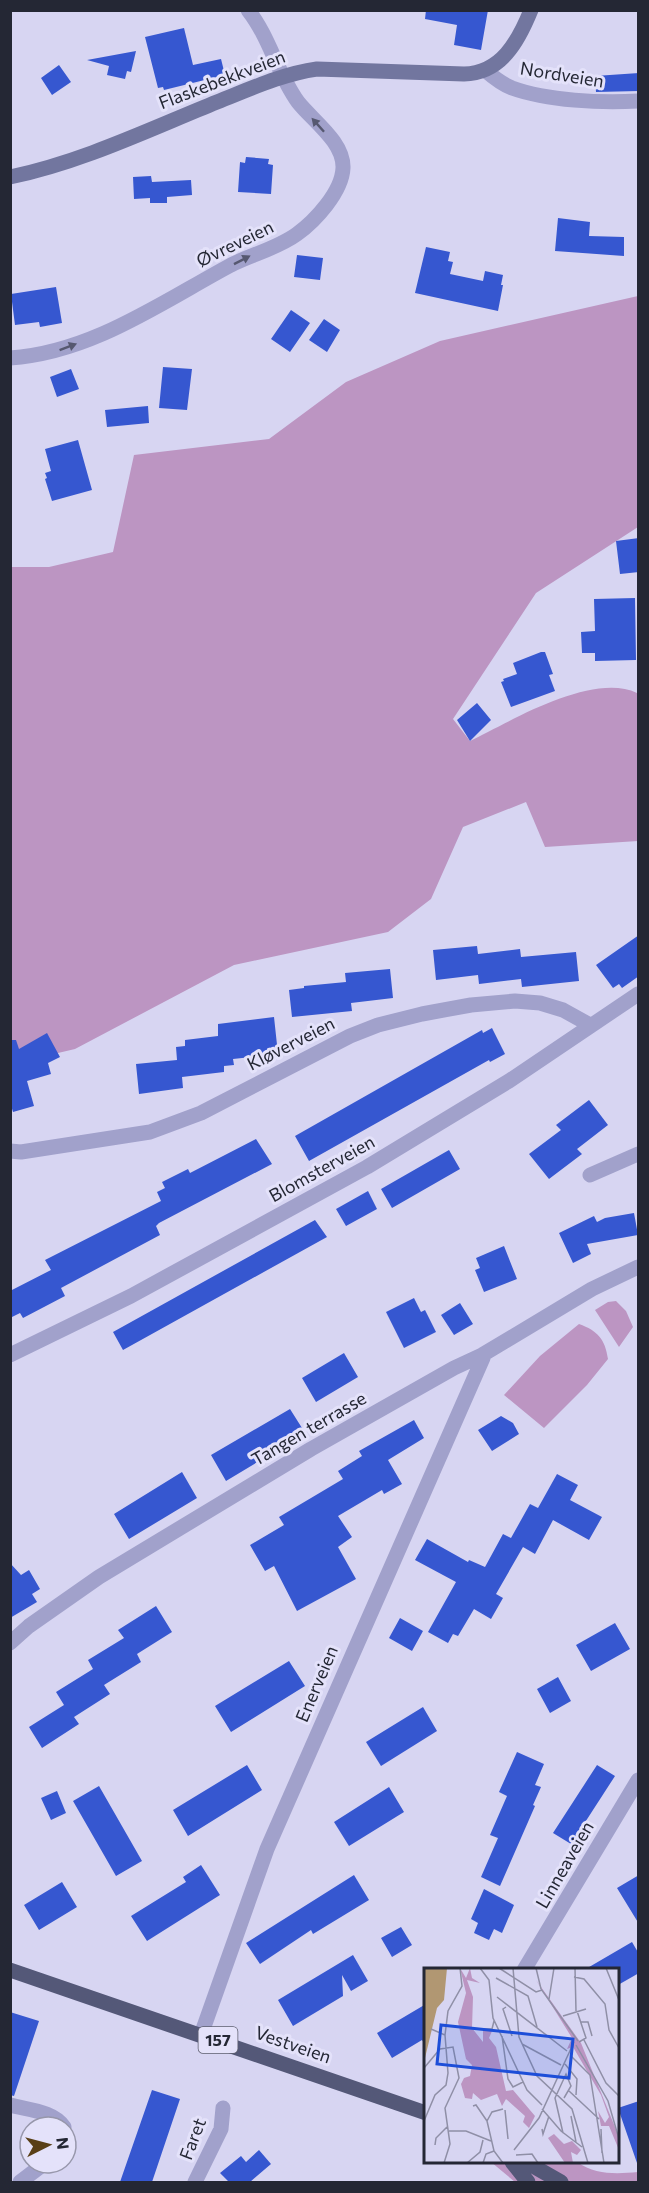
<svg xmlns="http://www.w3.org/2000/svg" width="649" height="2193" font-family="Commissioner,sans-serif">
<rect width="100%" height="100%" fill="#d7d5f2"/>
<path fill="#bc95c2" d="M638,296v231l-102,66 -83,126 17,22c41,-20 122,-69 167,-48l1,148 -93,6 -19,-45 -63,25 -32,72 -43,33 -154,33 -159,84 -64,15 -1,-497h39l64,-15 21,-97 135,-16 77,-57 94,-41z
M616,1301l10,10 7,16 -14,20 -24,-37 13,-8z
M579,1324c19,7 26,15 29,35l-21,26 -43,43 -40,-33 36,-39z
M491,2162h86c19,13 39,12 61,10v10h-123z"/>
<path fill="#3657d0" d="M426,10h62l-7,40 -27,-5 3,-20 -32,-6z
M184,28l9,37 28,-6 4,16 -61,15 -1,-3 -5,1 -13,-51z
M136,51l-5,21 -4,-1 -2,8 -18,-4 2,-9 -22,-6z
M59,65l12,17 -19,13 -11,-17z
M639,73v18l-43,1 -1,-16z
M246,157l23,2 -1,5 5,1 -2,29 -33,-2 2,-30 5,1z
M151,176l1,6 39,-2 1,15 -25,2v6h-17v-5l-16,1 -1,-22z
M558,218l32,4 -1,14 35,1v19l-69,-5z
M426,247l24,5 -2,9 5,1 -3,12 33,7 2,-10 18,4 -2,10h2l-5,26 -83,-18z
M297,255l26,3 -3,22 -26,-3z
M56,287l6,36 -22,4 -1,-5 -24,3 -4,-31z
M291,310l19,13 -20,29 -19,-13z
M324,319l16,11 -13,22 -18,-12z
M163,367l29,2 -5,41 -28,-2z
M71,369l8,20 -22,8 -7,-20z
M148,406l1,17 -42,4 -2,-17z
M78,440l14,50 -40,11 -7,-22 2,-1 -2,-5 6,-2 -6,-22z
M639,538v34l-19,2 -4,-33z
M635,598l1,62 -41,1v-8h-13l-1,-21 14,-1 -1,-32z
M541,652h4l8,22 -4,1 6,16 -44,16 -10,-25 3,-1 -1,-2 14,-5 -4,-11z
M477,703l14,17 -21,21 -13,-21z
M639,935v41l-17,12 -3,-4 -6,4 -17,-23z
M477,946l1,8 42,-5 1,8 55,-5 3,29 -57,6 -1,-8 -42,5 -1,-9 -42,5 -3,-30z
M390,969l3,29 -42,5 1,8 -60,6 -3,-27 15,-2v-2l42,-4 -1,-9z
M274,1017l4,37 -45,5 1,6 -10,1v6l-42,5 1,11 -44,6 -3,-30 41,-4 -1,-13 9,-1v-6l33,-4v-12z
M492,1028l13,26 -15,8 -1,-2 -180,101 -14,-25 187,-106 1,3z
M47,1033l13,24 -12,6 3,11 -24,7 7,25 -21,6 -3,-10v-62h6l3,9z
M589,1100l19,25 -31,24 5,5 -33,25 -20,-25 32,-24 -5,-5z
M256,1139l16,25 -113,59 -3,3 4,9 -99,53 4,8 -42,22 -3,-5 -10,5v-27l41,-21 -6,-10 116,-59 -4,-9 8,-4 -3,-6 26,-13 2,4z
M449,1150l11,19 -68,39 -11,-19z
M368,1191l9,18 -31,17 -10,-17z
M634,1213l4,22 -51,9 4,10 -18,9 -14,-30 35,-17 3,6 8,-4z
M315,1220l12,17 -204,113 -10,-18z
M504,1246l13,33 -33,13 -9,-22 5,-2 -4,-10z
M414,1298l7,14 4,-2 11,22 -32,16 -18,-36z
M460,1303l13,21 -19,11 -13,-20z
M344,1353l14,24 -42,25 -14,-24z
M290,1409l12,19 -11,7 3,5 -68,41 -15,-26z
M501,1416l12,7 6,11 -27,17 -14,-21z
M414,1420l10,18 -36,22 14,24 -18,10 -2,-4 -44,26 14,21 -14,10 18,32 -59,32 -23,-45 -9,5 -15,-26 34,-20 -5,-8 64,-38 -5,-8 24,-15 -3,-5z
M182,1472l15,26 -68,41 -15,-25z
M557,1474l21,11 -8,15 32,17 -13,23 -36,-20 -18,34 -12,-7 -27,47 7,4 -12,21 -17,-10 -16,27 -5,-2 -5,9 -20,-11 28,-50 -41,-22 12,-21 41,23 1,-2 16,7 18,-33 8,4 19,-34 8,4z
M10,1563l11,12 8,-5 11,19 -8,5 5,8 -27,16z
M156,1606l16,26 -35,22 4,8 -37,23 6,9 -36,23 5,7 -37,24 -13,-21 35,-22 -8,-13 37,-23 -5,-9 36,-22 -6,-8z
M400,1618l23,13 -11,20 -23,-13z
M615,1623l15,26 -39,22 -15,-26z
M289,1661l16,25 -74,46 -16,-26z
M558,1677l13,24 -21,12 -13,-24z
M423,1707l14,24 -56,35 -15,-24z
M517,1752l27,12 -9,21 6,2 -8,18 2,1 -35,80 -19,-9 17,-39 -8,-3 17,-39 -8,-4z
M247,1765l15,25 -74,46 -15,-26z
M597,1765l18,11 -44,68 -18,-11z
M99,1786l43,75 -26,15 -43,-75z
M389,1787l15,25 -55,34 -15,-24z
M57,1791l9,22 -15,7 -10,-22z
M201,1865l19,30 -73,46 -16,-25 55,-34 -3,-5z
M354,1875l15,25 -56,34 -2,-4 -51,34 -14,-21z
M639,1875v49l-22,-36z
M62,1882l15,25 -38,23 -15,-25z
M484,1889l30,16 -12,28 -8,-4 -5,11 -15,-7 4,-10 -7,-4z
M401,1927l11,18 -20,12 -11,-19z
M632,1942l7,12v19l-21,12v-15h-34z
M353,1955l15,26 -17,10 -9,-16 1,21 -50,30 -15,-26z
M426,2004v42l-4,-6 -30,18 -15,-25z
M10,2012l29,9 -25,75 -4,-1z
M152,2090l28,9 -28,83h-32z
M639,2101v62h-2l-19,-55z
M259,2150l12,14 -21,18h-21l-9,-9 21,-17 5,6z"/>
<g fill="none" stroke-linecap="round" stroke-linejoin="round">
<path stroke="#a1a1cb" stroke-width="15" d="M485,70c8,7 17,14 27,18 36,13 89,15 126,13
M10,358c81,-5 152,-56 221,-93 22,-11 47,-17 66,-31 18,-13 45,-42 46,-66 1,-26 -30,-47 -45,-66 -21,-29 -28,-64 -50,-92
M10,1151l11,1 129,-20 51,-19 149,-77 28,-11 44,-11 49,-9 44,-4 25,2 23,7 27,15
M590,1175l48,-21
M10,1355l121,-59 236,-129 142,-86 129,-87
M10,1643l19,-17 70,-49 212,-128 143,-81 28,-13 110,-66 46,-22
M524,1970l114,-190
M201,2035l66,-186 216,-491 -1,-3
M10,2105c18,5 44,6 54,22
M20,2182l25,-19
M195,2182l26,-53 2,-21"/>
<path stroke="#72769f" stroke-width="15" d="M10,177c72,-15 140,-48 207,-75 33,-13 65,-28 100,-33l147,5c37,-1 54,-32 67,-64"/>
<path stroke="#545878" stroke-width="15" d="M10,1970l416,143
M512,2162l16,20
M526,2162l35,20"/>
</g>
<defs><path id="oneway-solid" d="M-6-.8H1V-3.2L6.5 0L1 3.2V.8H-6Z" transform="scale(1.5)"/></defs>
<g fill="#565870">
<use href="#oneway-solid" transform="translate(318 125) rotate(-132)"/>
<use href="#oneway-solid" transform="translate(242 260) rotate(-27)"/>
<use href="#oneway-solid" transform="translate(68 347) rotate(-21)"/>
</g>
<g text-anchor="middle" stroke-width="6" stroke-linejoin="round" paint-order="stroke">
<rect fill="#e4e2fa" stroke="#5e5f6f" stroke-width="1.5" x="198.5" y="2027" width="39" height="26" rx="4.5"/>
<g font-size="16" font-weight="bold" fill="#242734">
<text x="218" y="2046">157</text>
</g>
<g font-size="18" fill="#242734" stroke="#e4e2fa">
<text transform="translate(562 75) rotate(9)" y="6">Nordveien</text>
<text transform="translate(222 80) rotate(-21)" y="6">Flaskebekkveien</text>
<text transform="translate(235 244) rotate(-26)" y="6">Øvreveien</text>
<text transform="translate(291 1044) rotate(-27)" y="6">Kløverveien</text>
<text transform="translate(322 1169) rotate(-29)" y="6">Blomsterveien</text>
<text transform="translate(309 1429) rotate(-30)" y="6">Tangen terrasse</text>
<text transform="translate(317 1684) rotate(-67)" y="6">Enerveien</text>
<text transform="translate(565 1865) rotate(-60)" y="6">Linneaveien</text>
<text transform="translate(293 2045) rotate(19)" y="6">Vestveien</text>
<text transform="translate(193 2139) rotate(-69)" y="6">Faret</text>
</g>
</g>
<g transform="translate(424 1968)">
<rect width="195" height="195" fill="#d7d5f2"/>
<path d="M36,0l6,10 4,-10 2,10 8,5 -13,-3 6,17 -1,31 11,14v-12l9,1 -3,7 7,9 10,44 7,-1 22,26 -6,12 -6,-6 2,-6 -19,-17 -4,7 -5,-12 -16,6 -8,-7 -1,6 -7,-1 -4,-14 3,-6 6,-2 2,-11 -6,-6 -8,-37 8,-29zM112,12l45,63 38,94v13l-10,-24h-8l-3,-15 7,12 4,-6 -8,-22 -28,-48 -6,2 5,-11zM130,166l10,10 8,-3 9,9 -4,5 -6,-3 2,11h-8l-17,-25z" fill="#bc95c2"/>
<path d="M0,0h23l-3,32 -7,8 -12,50z" fill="#b19772"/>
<path fill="none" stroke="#8f8fa6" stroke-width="1.5" d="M56,0l9,12 4,38 34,72 15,15M75,0l37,24 6,-2M89,0l6,69 18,39 35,33 16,54M112,0l5,21 37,52M151,0l1,43M182,0l13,32M150,9l10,2 21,25 4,26 10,18M72,10l32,18 9,31M73,29l70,54M125,31l5,-31M82,39l-3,2 9,27M153,43l9,27 -7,4M139,48l23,-7M157,54h7l4,14M58,61h10l2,-8M21,67l3,-24 14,-25 -2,-18M78,68l6,43 5,8 10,-5M160,72l22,43 13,13M98,76l39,21M152,77l32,56 11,38M147,88l19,19 14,88M141,96l12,15 -1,16M0,100l16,-19 13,-2 6,31 -14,30 5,36 -6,19M145,123l30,28M49,138l3,-1 11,16M79,141l-11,3 -5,9 7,30 9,12M118,141l19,22 21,16M81,142l3,29M147,148l5,26M0,153l11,-26 11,-10 2,-12 -3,-38 -14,-6M118,161l1,5 6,-18M177,161l1,24M25,163h17l25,10M139,165l-8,-35 11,-24 5,12 -7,12M11,177l1,-7 11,-11M90,182l25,-32 35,-76M92,187l16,-1 6,9M43,195l13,-11 3,-12M59,195l3,-9 8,-3"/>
<path fill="#1d4ed8" fill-opacity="0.15" stroke="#1d4ed8" stroke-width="3" d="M17,57l132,14 -4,39 -132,-14z"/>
<rect width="195" height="195" fill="none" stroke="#242734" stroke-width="3"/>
</g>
<rect width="649" height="2193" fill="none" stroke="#242734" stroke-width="24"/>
<g transform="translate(48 2145) rotate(84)"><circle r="28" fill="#e4e2fa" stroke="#9797ab" stroke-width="1.5"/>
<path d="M0-4.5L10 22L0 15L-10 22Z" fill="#593f17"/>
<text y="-9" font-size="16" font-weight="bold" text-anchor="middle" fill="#242734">N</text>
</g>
</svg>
